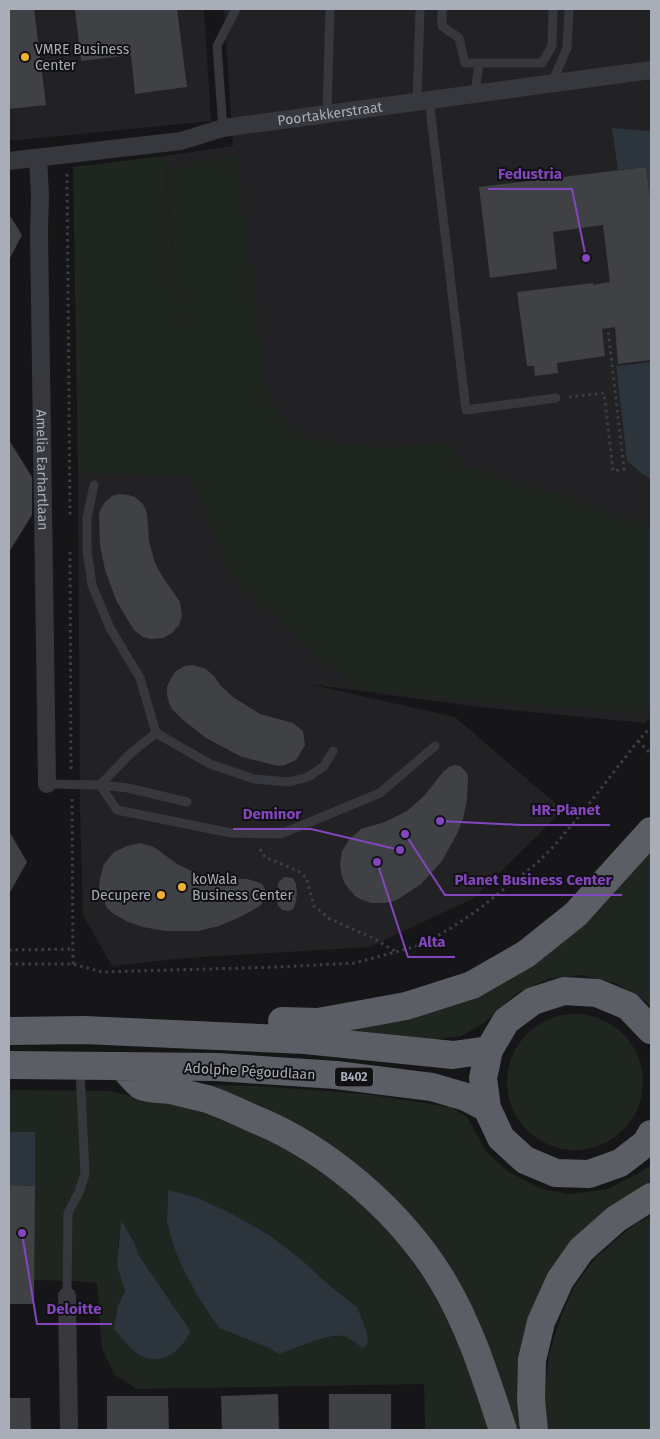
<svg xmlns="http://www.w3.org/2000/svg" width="660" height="1439" font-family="'Fira Sans',sans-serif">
<rect width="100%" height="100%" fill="#161618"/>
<path fill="#222225" d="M9,9h195l7,112 -202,20z
M224,9h427v708l-6,6 -166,-16 -170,-23 146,33 108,93 -89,88 -104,49 -183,11 -75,8 -29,-51 -3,-106 -2,-335h112l-26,-318 69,-10z"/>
<path fill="#1e261f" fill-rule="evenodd" d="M236,155l32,243 22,28 20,12 69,10 68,-6 16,24 118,35 70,28v178l-5,6 -125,-8 -158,-15 -45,-31 -88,-84 -40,-100 -112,-1 -5,-307 91,-11 18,211 -15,-198z
M651,848v160l-5,-6 -31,-19 -33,-8 -34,4 -31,14 -33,30 -23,13 -37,5 -94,-12 208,-70 56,-43z
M507 1082a68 68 0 1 1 136 0a68 68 0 1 1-136 0Z
M180,1084l78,2 107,8 85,13 17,10 19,34 21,20 35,18 27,5 39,-5 29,-15 14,-9v21l-87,68 -41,176h-9l-115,-224z
M9,1090l99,1 59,12 38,10 48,19 46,24 38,27 32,28 33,36 28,40 21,38 17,43 21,62h-64l-1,-46 -287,5 -22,-14 -13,-26 -5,-66 -20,-2 -43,-1 1,-148h-26zM168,1191l30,7 73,38 32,25 26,24 28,22 6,41c-6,-5 -12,-10 -20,-12 -18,-2 -47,13 -64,18l-10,-6 -50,-20 -21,-31 -16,-30 -15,-45zM121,1221l12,19 7,17 33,48h-55l7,-14 -7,-44z
M651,1216v214h-103l-4,-33 5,-43 11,-35 14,-32 22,-30 40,-34z"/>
<path fill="#2c353c" d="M612,128l39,3v72l-5,-36 -28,3z
M651,362v117l-9,-5 -15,-14 -11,-94z
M9,1132h26v54l-26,-1z
M168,1190l30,8 32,15 41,23 32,25 26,24 28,22 10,26 1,10 -5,5c-6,-4 -12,-10 -20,-12 -18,-2 -47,13 -64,18l-10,-6 -50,-20 -21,-31 -16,-30 -9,-23 -6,-22z
M121,1220l12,20 7,17 41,60 9,14c-2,4 -3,8 -6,11 -7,11 -24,21 -38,16 -11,-3 -24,-20 -32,-29l4,-24 7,-14 -8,-26z"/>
<path fill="#404145" d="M9,9h25l12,96 -37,4z
M75,9h102l10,78 -52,7 -4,-39 -50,6z
M646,167l5,37v156l-33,4 -3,-37 -13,2 3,27 -48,7 1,10 -23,3 -1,-10h-7l-10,-74 76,-9v2l17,-3 -7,-57 -50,7 4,37 -67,9 -11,-91z
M9,214l13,21 -13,25z
M9,440l23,37v38l-23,37z
M119,494l9,1 7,2 8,7 4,9 2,28 6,22 7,13 18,26 2,14 -3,9 -7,8 -9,5 -12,1 -8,-2 -9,-7 -17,-28 -12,-32 -5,-25 -1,-32 6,-11 7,-6z
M192,665l14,4 8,7 6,9 13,12 27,17 33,9 10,8 2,14 -9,15 -11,5 -7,1 -36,-9 -36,-19 -24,-19 -10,-10 -3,-6 -2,-8v-8l4,-9 5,-7 9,-5z
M455,765l5,1 7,7 1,5 -1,22 -4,19 -6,15 -15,27 -21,23 -24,16 -12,3h-13l-10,-3 -7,-4 -10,-12 -3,-8 -2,-11 2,-14 7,-11 12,-11 24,-7 22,-11 17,-15 19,-24 6,-5z
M9,831l18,31 -18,32z
M140,843l14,4 23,17 23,11 14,3 33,1 11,3 4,2 3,5 1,4 -1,5 -5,8 -22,12 -19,8 -21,5h-33l-22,-4 -17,-6 -12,-7 -7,-6 -6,-14 -2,-7 1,-9 4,-14 10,-12 13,-6z
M284,877l9,1 3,6 1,10 -2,11 -2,4 -4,2 -7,-1 -5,-6 1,-21z
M9,1185l26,1 -1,118h-25z
M278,1394l1,36h-57l-1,-34z
M329,1394h62v36h-62z
M107,1396h61l1,34h-62z
M9,1398h21l1,32h-22z"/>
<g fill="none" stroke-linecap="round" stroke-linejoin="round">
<path stroke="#3d3f44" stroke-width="3" stroke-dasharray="2.5 4" stroke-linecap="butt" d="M67,174l3,344
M569,397l35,-4 9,78 11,-2 -16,-140
M70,552l1,219
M638,741l13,13
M72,799l1,165
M260,849l5,8 33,14 8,6 8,29 16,13 41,18 24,14
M9,950l64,-1
M9,964h64l29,8 176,-5 77,-4 66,-18 30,-17 28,-19 58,-46 17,-17 27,-32 57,-73 13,-14"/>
<path stroke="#37383d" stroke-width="9" d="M442,9v17l17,12 6,25h77l10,-17 1,-37
M552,83l15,-35 2,-39
M475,93l4,-30
M429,99l37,311 90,-12
M417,101l3,-92
M327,113l3,-104
M223,128l-6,-82 19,-37
M94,485l-7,33v32l5,35 18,43 30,50 16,55
M333,751l-9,15 -16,11 -19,5 -35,-3 -44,-15 -54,-31 -25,20 -31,32 17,25 114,23 50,1 99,-41 55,-47
M47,784l53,1 28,3 59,14
M67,1296l1,-83 11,-21 6,-18 -5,-105"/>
<g stroke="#37383d" stroke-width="18">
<path id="s1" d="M38,158l2,37 -1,37 8,552"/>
<path id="s2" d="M9,161l172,-20 42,-13 428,-58"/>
<path d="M67,1296l2,134"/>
</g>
<path stroke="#5b5e65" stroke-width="28" d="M282,1021l36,1 88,-16 66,-21 54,-31 50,-40 75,-83
M651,1030l-23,-24 -31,-13 -33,-2 -31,10 -27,20 -17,29 -6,28 4,30 14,30 24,22 31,13 33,1 31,-11 26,-20 5,-9
M9,1031l75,-1 221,10 148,15 36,-5
M9,1065l208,2 119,8 96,12 34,10 21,11
M122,1066c6,6 12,15 18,19 6,4 22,4 30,5 12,3 25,6 37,9 15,5 30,12 45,19 75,30 148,93 190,162 28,46 44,99 61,150
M534,1430l-3,-30 1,-40 9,-38 19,-42 21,-30 35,-31 35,-22"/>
</g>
<g fill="#f2b134" stroke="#111113" stroke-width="2">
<circle cx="25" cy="57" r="5"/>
<circle cx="182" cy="887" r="5"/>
<circle cx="161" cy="895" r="5"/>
</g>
<g text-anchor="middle" stroke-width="4" stroke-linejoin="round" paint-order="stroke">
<rect fill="#111113" stroke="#7b7e86" stroke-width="1" x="335" y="1067.5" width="38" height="19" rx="4"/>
<g font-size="12" font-weight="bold" fill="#a8adb8">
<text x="354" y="1081">B402</text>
</g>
<g font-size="14" fill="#a8adb8" stroke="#111113" text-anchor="start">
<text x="35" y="54">VMRE Business<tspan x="35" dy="16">Center</tspan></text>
<text x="192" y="884">koWala<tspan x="192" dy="16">Business Center</tspan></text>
<text x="151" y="900" text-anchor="end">Decupere</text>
</g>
<g font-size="14" fill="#a8adb8" stroke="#111113">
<text dy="5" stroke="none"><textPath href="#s2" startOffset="325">Poortakkerstraat</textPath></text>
<text dy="5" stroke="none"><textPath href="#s1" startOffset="312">Amelia Earhartlaan</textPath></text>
<text transform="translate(250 1071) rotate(3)" y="5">Adolphe Pégoudlaan</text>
</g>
</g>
<path fill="none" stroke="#8446be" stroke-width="2" d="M586 258L572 189H488M440 821L521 825H610M400 850L311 829H233M405 834L445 895H622M377 862L408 957H455M22 1233L37 1324H112"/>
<g fill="#8446be" stroke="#111113" stroke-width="2">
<circle cx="586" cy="258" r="5"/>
<circle cx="440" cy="821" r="5"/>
<circle cx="400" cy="850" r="5"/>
<circle cx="405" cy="834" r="5"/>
<circle cx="377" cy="862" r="5"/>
<circle cx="22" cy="1233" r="5"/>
</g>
<g font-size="15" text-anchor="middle" font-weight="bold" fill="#8446be" stroke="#111113" stroke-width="4" stroke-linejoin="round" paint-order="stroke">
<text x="530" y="179">Fedustria</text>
<text x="566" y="815">HR-Planet</text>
<text x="272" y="819">Deminor</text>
<text x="533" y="885">Planet Business Center</text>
<text x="432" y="947">Alta</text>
<text x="74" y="1314">Deloitte</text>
</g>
<rect width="660" height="1439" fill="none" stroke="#a8adb8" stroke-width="20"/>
</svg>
